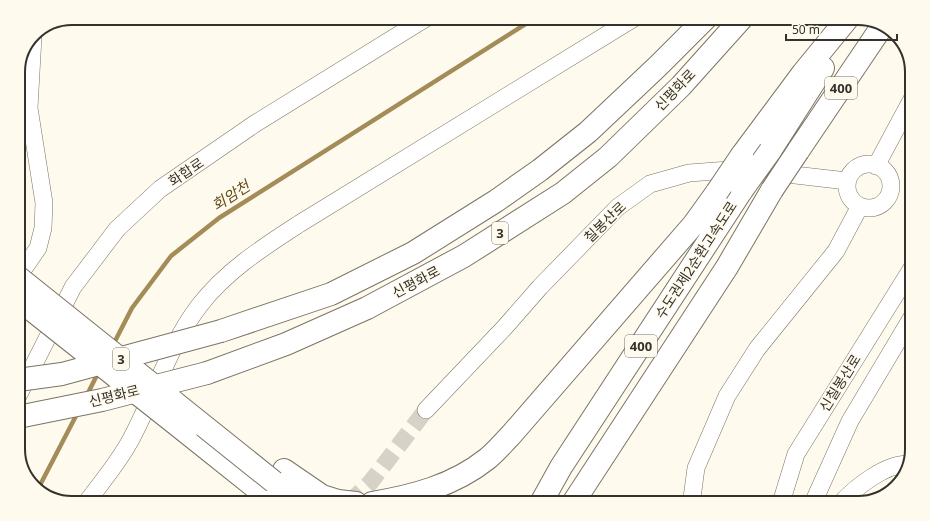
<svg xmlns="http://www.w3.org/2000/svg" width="930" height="521" font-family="'Noto Sans','Noto Sans KR',sans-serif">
<rect width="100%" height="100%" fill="#fffaee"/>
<path fill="#faeed4" d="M23,57l-5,52v-40z
M18,122l7,34 -7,16z"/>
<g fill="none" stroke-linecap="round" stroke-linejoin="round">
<path stroke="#a48c58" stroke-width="4.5" d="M113,345l19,-37 39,-52 48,-38 316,-200
M86,397l13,-26
M38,489l40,-77"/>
<path stroke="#d7d2c7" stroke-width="17" stroke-dasharray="17 8" stroke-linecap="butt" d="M349,503l21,-20 56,-73"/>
<g stroke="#7c7464" stroke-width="18">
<path id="minor" d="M847 186a22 22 0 1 1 44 0a22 22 0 1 1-44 0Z
M876,166l36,-67
M18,277l20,-29 5,-20 1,-25 -15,-95 4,-71
M18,396l55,-109 44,-58 43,-40 96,-66 170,-105
M426,410l79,-83 35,-40 78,-80 32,-23 39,-11 53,-4 105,12
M86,503c15,-20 32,-40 44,-62 24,-44 38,-94 69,-135 27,-35 63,-58 100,-82l335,-206
M693,503l-1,-5 4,-30 31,-72 30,-47 79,-98 24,-45
M781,503l15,-49 116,-186
M813,503l37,-82 62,-104
M841,503c15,-16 44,-39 67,-39"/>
</g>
<g stroke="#7c7464" stroke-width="24">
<path id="highway" d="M770,151l53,-83
M798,151l85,-126
M742,155l61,-82 45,-55
M221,331l110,-37 82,-41 83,-52 44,-31 48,-38 70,-66 48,-48
M207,373l79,-29 81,-36 97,-52 99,-63 45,-36 73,-71 61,-68
M186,432l89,71
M284,470l38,26 16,5 18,2
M274,482l27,21
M372,503c41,-7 81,-17 115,-44 9,-7 16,-16 24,-24l183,-211 23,-32
M541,503l20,-36 181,-277
M573,503l154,-236 45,-77"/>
</g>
<use href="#minor" stroke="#fff" stroke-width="17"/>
<use href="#highway" stroke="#fff" stroke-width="22"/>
<g stroke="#7c7464" stroke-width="24" stroke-linecap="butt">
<path id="highway-bridge" d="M742,190l28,-39
M772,190l26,-39
M717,192l25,-37
M18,277l256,205
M18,299l168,133
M18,380l44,-6 159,-43
M18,417l84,-17 105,-27"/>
</g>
<use href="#highway-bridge" stroke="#fff" stroke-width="22"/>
</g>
<g text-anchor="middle" stroke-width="3.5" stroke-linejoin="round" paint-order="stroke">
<g fill="#fffaee" stroke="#726e66" stroke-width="1">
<rect x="825" y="77" width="32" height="22" rx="3"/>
<rect x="492" y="222" width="16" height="22" rx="3"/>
<rect x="625" y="335" width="32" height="22" rx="3"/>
<rect x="113" y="348" width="16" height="22" rx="3"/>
</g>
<g font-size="13" font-weight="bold" fill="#35322b">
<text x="841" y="93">400</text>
<text x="500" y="238">3</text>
<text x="641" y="351">400</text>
<text x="121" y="364">3</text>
</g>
<g font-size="14" fill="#35322b" stroke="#fffaee">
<text transform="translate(675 90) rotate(-46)" y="5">신평화로</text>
<text transform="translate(186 172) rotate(-34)" y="5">화합로</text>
<text transform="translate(605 222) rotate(-44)" y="5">칠봉산로</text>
<text transform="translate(696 260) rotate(-57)" y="5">수도권제2순환고속도로</text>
<text transform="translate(416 282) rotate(-28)" y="5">신평화로</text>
<text transform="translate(840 383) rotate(-58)" y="5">신칠봉산로</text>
<text transform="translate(114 396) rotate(-14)" y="5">신평화로</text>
</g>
<g font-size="15" font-style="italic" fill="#634d15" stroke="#fffaee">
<text transform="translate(231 196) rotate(-33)" y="5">회암천</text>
</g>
</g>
<path d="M0 0H930V521H0ZM72 25H858A47 47 0 0 1 905 72V449A47 47 0 0 1 858 496H72A47 47 0 0 1 25 449V72A47 47 0 0 1 72 25Z" fill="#fffaee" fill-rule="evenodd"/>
<path fill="none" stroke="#35322b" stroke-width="2" d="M72 25H858A47 47 0 0 1 905 72V449A47 47 0 0 1 858 496H72A47 47 0 0 1 25 449V72A47 47 0 0 1 72 25Z"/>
<path d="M786 34v6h111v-6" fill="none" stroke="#35322b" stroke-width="2"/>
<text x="792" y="34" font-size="12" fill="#35322b" stroke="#fffaee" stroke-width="3" paint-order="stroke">50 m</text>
</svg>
